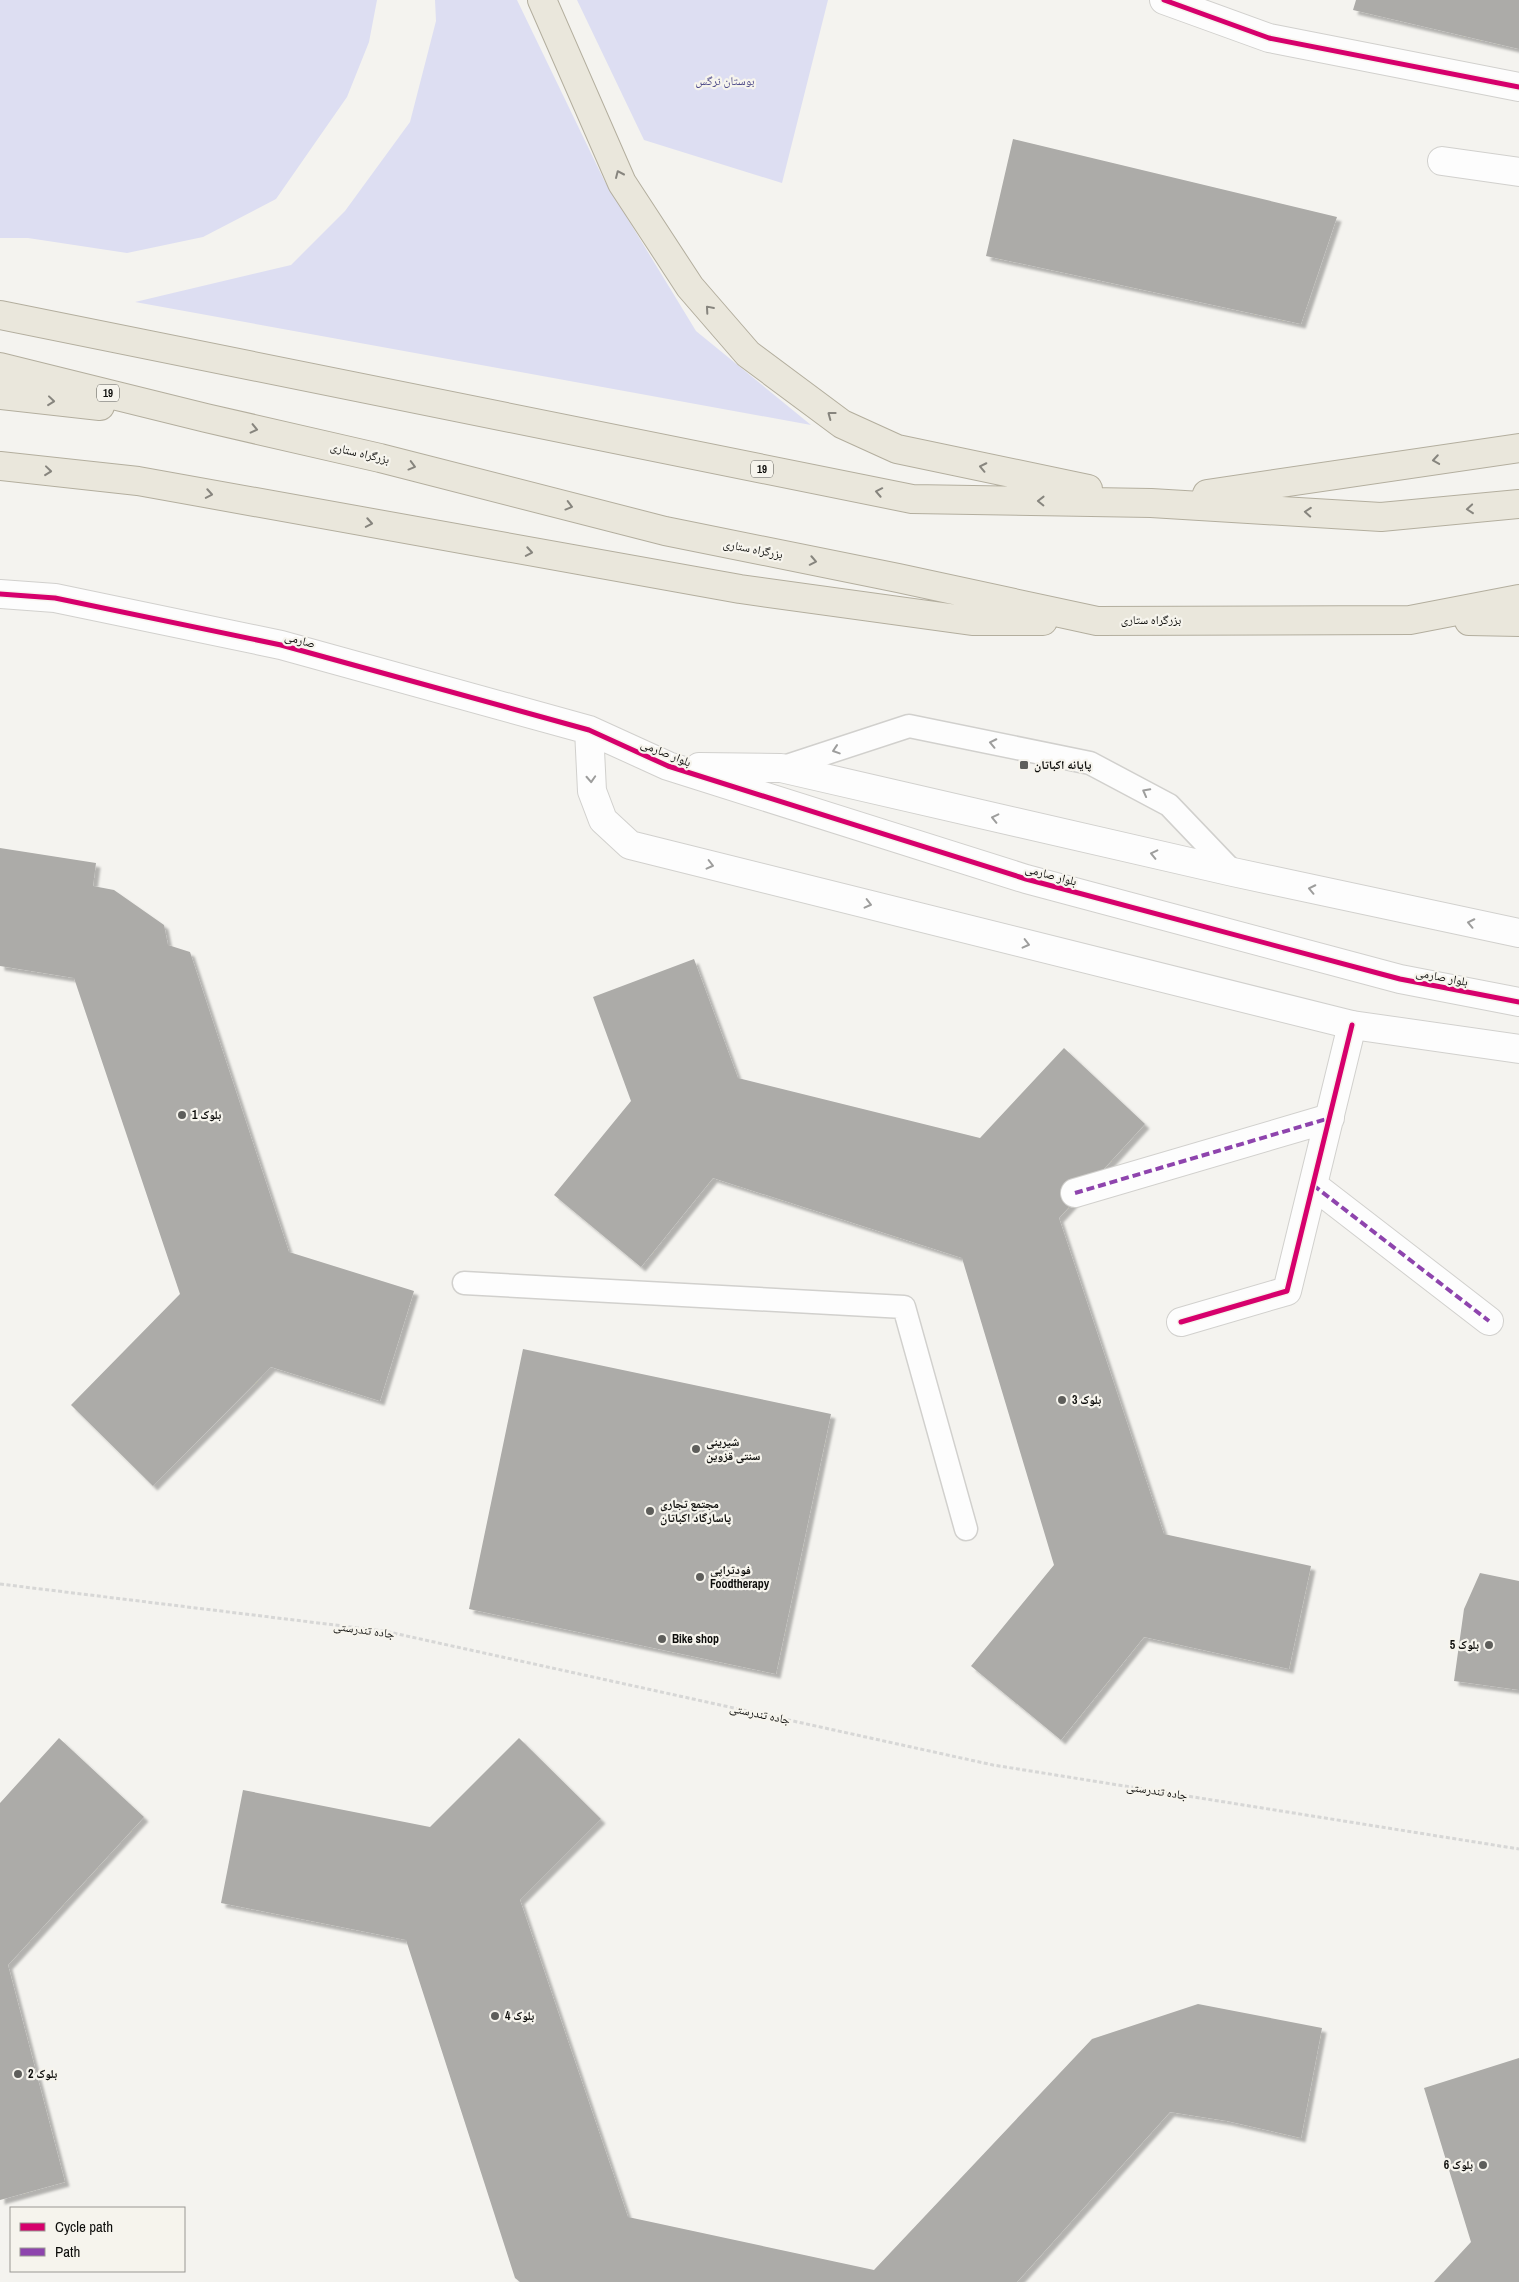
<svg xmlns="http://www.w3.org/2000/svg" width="1519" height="2282" font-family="'Archivo Narrow','Noto Naskh Arabic',sans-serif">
<defs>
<filter id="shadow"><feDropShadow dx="4.5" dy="4.5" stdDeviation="1" flood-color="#0004"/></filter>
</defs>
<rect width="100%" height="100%" fill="#f4f3ef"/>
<path fill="#dddef2" d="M0,0h377l-8,42 -22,55 -71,102 -73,38 -76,16 -99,-15h-28z
M435,0h82l87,180 92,151 115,94 -676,-123 156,-37 54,-54 65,-89 26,-101z
M577,0h251l-46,183 -138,-43z"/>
<path fill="#acaba8" filter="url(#shadow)" d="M1356,0h163v49l-166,-39z
M1013,139l324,78 -36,107 -315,-68z
M0,848l96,15 -3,23 21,4 50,35 4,20 22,7 99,300 125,39 -34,110 -109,-34 -118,119 -82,-81 109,-111 -106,-316 -74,-12z
M694,959l44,119 242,60 84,-90 81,76 -86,94 105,316 147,32 -22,103 -145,-32 -83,103 -90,-74 83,-101 -92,-307 -249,-80 -72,89 -87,-72 77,-94 -38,-104z
M523,1349l308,65 -55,260 -307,-65z
M1480,1573l39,8v109l-65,-9 10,-72z
M59,1738l85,79 -136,148 57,217 -65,18v-397z
M519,1738l82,81 -81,81 108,317 246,53 218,-231 106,-35 124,24 -21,110 -74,-17 -57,-9 -153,170h-497l-5,-4 -109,-338 -185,-37 22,-113 187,37z
M1519,2058v224h-85l37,-40 -47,-154z"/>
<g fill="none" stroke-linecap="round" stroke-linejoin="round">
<g stroke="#d1d0cd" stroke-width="25">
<path id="service" d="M781,768l128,-42 181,37 79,42 64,67
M464,1283l440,24 62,222"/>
</g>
<g stroke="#d1d0cd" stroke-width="30">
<path id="minor" d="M1164,0l105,38 250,49
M1442,161l77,11
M1313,1185l176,136
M1075,1193l255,-75
M1181,1322l106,-31 65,-266"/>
</g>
<g stroke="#d1d0cd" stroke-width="30">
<path id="tertiary" d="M0,594l55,4 226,47 308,85 79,36 358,113 374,100 119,23
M589,730l3,61 11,29 27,25 722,180 167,24
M699,767l82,1 452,104 286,61"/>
</g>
<g stroke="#b3ae9e" stroke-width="30">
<path id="trunk" d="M542,0l80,183 68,104 58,67 94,70 55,25 191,40
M0,315l912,184 239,4 230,14 138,-13
M0,367l206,51 174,40 285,73 233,47 199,43 313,-1 109,-21
M0,395l100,11
M0,466l138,15 602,108 232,32h71
M1207,494l312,-46
M1469,621l50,1"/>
</g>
<path stroke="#d7d7d6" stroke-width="3" stroke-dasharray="4 2.5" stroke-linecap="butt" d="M0,1584l384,47 609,134 526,84"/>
<use href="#service" stroke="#fdfdfd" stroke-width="22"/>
<use href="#minor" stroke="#fdfdfd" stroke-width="28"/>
<use href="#tertiary" stroke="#fdfdfd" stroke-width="28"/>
<use href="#trunk" stroke="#eae7dc" stroke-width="28"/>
<path stroke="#8e44ad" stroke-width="4" stroke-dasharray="8 4" stroke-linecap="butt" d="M1313,1185l176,136
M1075,1193l255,-75"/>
<g stroke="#f6f4ed" stroke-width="8">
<path id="cycleway" d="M1164,0l105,38 250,49
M0,594l55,4 226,47 308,85 79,36 358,113 374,100 119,23
M1181,1322l106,-31 65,-266"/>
</g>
<use href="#cycleway" stroke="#d6006c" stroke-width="5"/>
</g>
<defs><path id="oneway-chevron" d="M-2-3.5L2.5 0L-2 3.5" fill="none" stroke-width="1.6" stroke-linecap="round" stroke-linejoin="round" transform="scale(1.25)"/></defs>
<g stroke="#87857e">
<use href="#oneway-chevron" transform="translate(619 174) rotate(-114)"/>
<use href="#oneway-chevron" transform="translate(709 309) rotate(-131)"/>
<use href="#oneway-chevron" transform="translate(51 401) rotate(6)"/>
<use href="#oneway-chevron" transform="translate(831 415) rotate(-143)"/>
<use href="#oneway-chevron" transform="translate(254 429) rotate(13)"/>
<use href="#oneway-chevron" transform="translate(1436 460) rotate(171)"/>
<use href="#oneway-chevron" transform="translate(412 466) rotate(15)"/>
<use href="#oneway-chevron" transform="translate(983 467) rotate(-168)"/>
<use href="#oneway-chevron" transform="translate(48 471) rotate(6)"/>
<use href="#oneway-chevron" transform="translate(879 492) rotate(-169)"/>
<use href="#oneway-chevron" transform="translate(209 494) rotate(10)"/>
<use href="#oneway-chevron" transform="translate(1041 501) rotate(-179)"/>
<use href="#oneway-chevron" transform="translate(569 506) rotate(15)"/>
<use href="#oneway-chevron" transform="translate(1470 509) rotate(175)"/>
<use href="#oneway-chevron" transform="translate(1308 512) rotate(-176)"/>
<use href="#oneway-chevron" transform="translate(369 523) rotate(10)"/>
<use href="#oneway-chevron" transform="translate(529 552) rotate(10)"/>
<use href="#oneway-chevron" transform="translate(813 561) rotate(11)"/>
</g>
<g stroke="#9d9d9c">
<use href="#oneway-chevron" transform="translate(993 743) rotate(-168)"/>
<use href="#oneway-chevron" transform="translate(836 750) rotate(162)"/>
<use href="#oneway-chevron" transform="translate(591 779) rotate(87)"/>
<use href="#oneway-chevron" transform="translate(1146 792) rotate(-152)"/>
<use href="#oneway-chevron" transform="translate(995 818) rotate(-167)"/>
<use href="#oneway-chevron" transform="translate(1154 854) rotate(-167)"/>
<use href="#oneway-chevron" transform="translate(710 865) rotate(14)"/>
<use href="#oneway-chevron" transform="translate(1312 889) rotate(-168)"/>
<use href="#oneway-chevron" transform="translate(868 904) rotate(14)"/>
<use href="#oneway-chevron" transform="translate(1471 923) rotate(-168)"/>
<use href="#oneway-chevron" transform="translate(1026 944) rotate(14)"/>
</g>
<g fill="#5e5e5b" stroke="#f6f4ed" stroke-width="2">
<rect x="1019" y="760" width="10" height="10" rx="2.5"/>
<circle cx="182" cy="1115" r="5"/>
<circle cx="1062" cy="1400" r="5"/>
<circle cx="696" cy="1449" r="5"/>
<circle cx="650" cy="1511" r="5"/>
<circle cx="700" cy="1577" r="5"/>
<circle cx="662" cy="1639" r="5"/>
<circle cx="1489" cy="1645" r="5"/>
<circle cx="495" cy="2016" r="5"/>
<circle cx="18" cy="2074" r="5"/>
<circle cx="1483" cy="2165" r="5"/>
</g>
<g text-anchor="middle" stroke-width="4.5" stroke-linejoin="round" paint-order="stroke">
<g fill="#f6f4ed" stroke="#53524f" stroke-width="1">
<rect x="97" y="384.5" width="22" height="17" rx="4"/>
<rect x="751" y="460.5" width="22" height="17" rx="4"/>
</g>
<g font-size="11" font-weight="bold" fill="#0d0d0b">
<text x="108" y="397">19</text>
<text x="762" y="473">19</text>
</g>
<g font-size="12" fill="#504d8a" stroke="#f6f4ed">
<text x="725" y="85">بوستان نرگس</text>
</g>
<g font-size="12" fill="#0d0d0b" stroke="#f6f4ed">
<text transform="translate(360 453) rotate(13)" y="4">بزرگراه ستاری</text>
<text transform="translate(753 549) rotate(11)" y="4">بزرگراه ستاری</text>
<text x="1151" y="624">بزرگراه ستاری</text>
<text transform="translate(300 640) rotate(15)" y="4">صارمی</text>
<text transform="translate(666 753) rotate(22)" y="4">بلوار صارمی</text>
<text transform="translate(1051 875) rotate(15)" y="4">بلوار صارمی</text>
<text transform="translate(1442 977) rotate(11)" y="4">بلوار صارمی</text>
<text transform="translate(364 1630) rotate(8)" y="4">جاده تندرستی</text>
<text transform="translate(760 1714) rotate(12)" y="4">جاده تندرستی</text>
<text transform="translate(1157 1791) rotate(9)" y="4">جاده تندرستی</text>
</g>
<g font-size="12" font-weight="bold" fill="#0d0d0b" stroke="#f6f4ed" text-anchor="start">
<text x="1034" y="769">پایانه اکباتان</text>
<text x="192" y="1119">بلوک 1</text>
<text x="1072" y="1404">بلوک 3</text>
<text x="706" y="1446">شیرینی<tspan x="706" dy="14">سنتی قزوین</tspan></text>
<text x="660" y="1508">مجتمع تجاری<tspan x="660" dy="14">پاسارگاد اکباتان</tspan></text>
<text x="710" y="1574">فودتراپی<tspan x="710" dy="14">Foodtherapy</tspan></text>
<text x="672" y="1643">Bike shop</text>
<text x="1479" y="1649" text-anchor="end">بلوک 5</text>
<text x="505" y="2020">بلوک 4</text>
<text x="28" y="2078">بلوک 2</text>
<text x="1473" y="2169" text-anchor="end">بلوک 6</text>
</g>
</g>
<rect x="10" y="2207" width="175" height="65" fill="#f6f4ed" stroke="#999893"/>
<rect x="20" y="2223" width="25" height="8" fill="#d6006c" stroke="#999893"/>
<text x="55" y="2232" font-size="15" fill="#0d0d0b">Cycle path</text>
<rect x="20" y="2248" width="25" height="8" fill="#8e44ad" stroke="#999893"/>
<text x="55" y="2257" font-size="15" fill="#0d0d0b">Path</text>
</svg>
